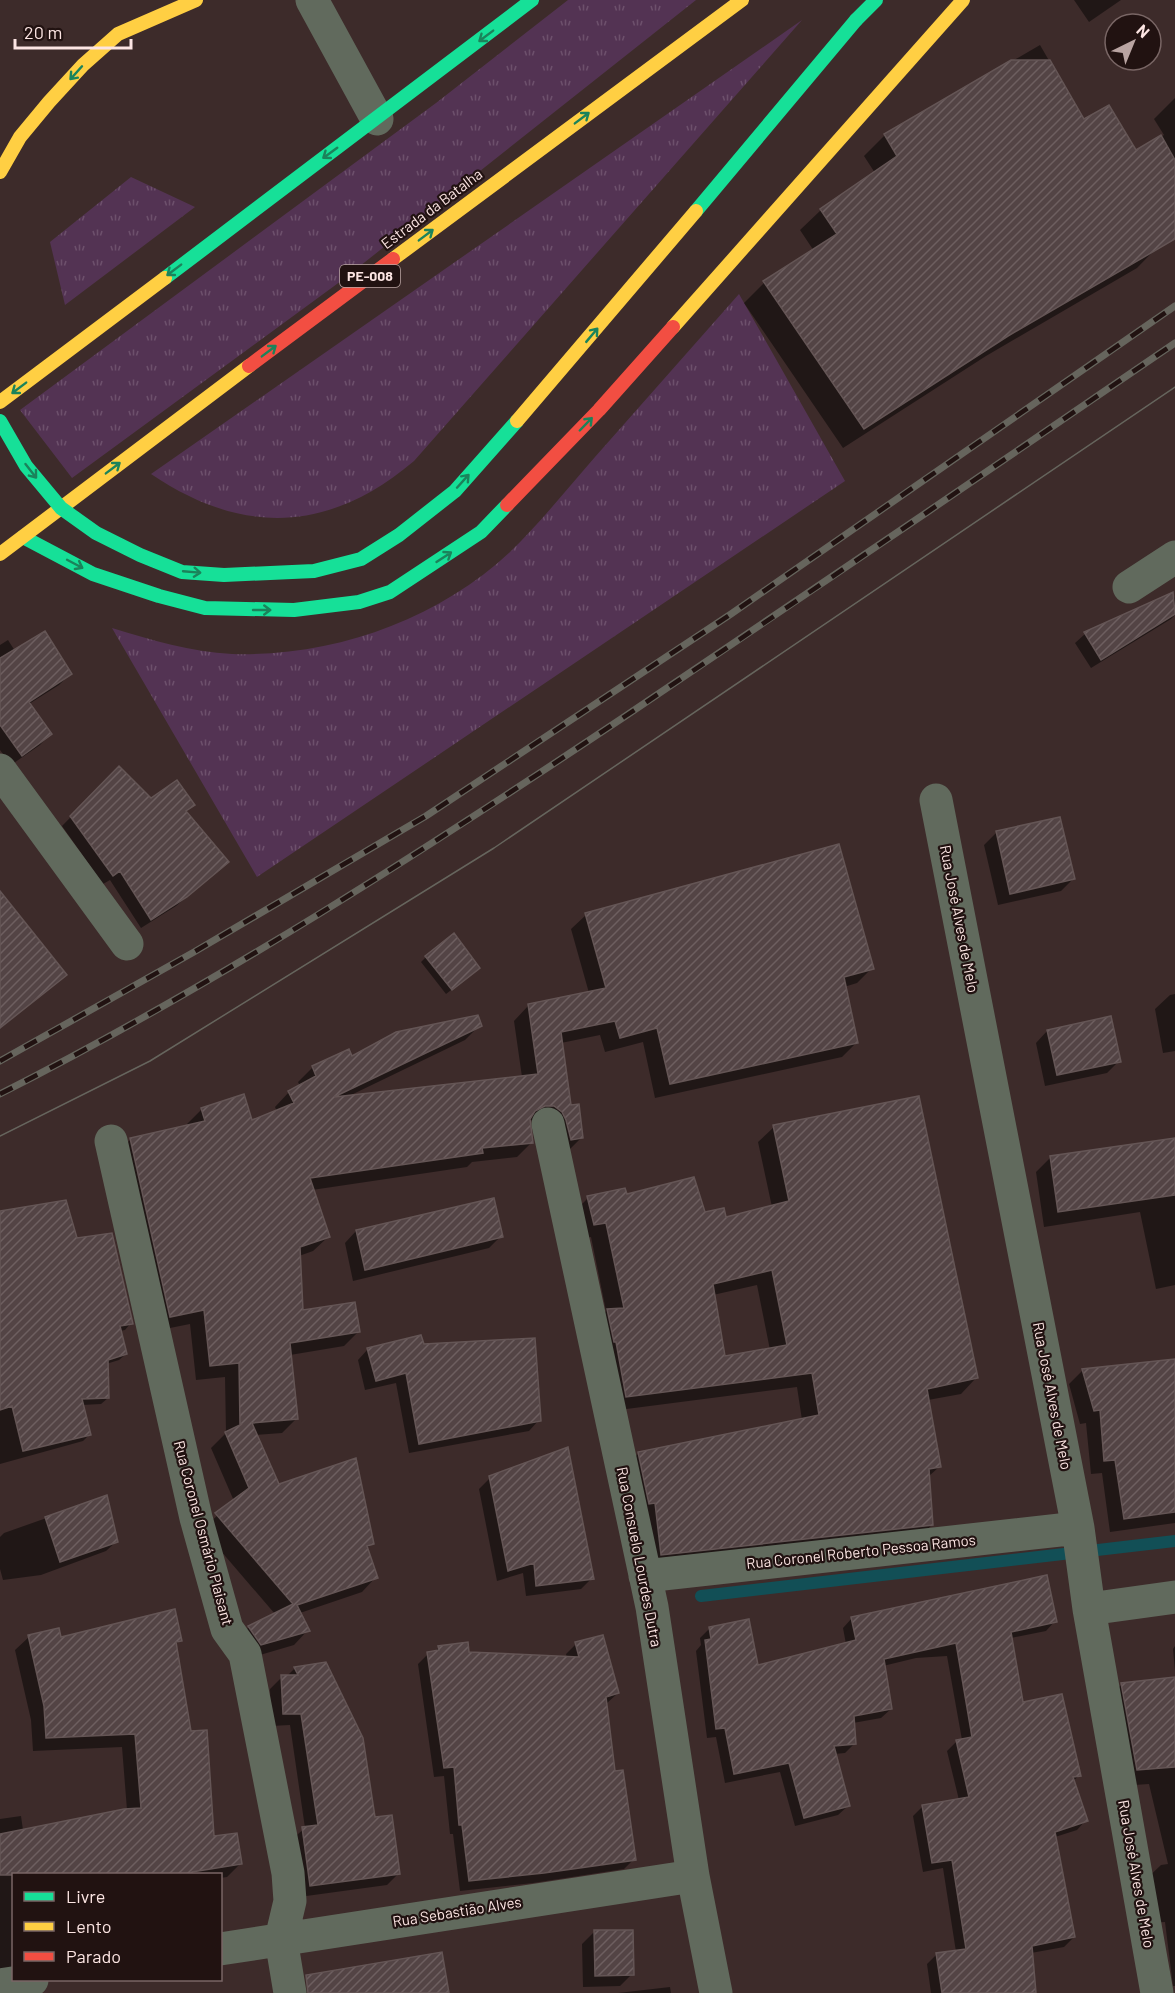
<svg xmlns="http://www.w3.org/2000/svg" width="1175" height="1993" font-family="Barlow,sans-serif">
<defs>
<pattern id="grass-tufts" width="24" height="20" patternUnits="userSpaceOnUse" patternTransform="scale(1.5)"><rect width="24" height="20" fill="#533353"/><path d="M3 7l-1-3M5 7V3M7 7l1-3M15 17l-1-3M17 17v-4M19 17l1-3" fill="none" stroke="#6d506c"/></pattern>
<pattern id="building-hatch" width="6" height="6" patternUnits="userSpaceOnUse" patternTransform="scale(1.5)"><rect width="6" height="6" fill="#534445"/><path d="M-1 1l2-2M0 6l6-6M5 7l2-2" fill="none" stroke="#6d5f60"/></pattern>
</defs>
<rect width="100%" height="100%" fill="#3d2b2a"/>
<path fill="url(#grass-tufts)" d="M568,0h128l-355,281 -269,197 -52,-68 416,-307z
M802,20l-388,441c-85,72 -171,75 -263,13z
M131,177l64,30 -130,98 -15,-63z
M739,294l106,187 -588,396 -145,-249c39,12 79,24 120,26 100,3 204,-33 278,-102 30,-29 57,-63 85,-95 48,-54 96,-109 144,-163z"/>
<path fill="#0007" fill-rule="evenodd" d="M1074,0h47l-32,22z
M1040,45l44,76 51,31 29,-17 -10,-16 21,-21v131l-38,39 -151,88 -143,92 -99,-145 20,-20 50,-32 -14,-21 21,-20 54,-37 -11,-17 21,-21z
M1173,594l2,5v16l-4,4 -80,49 -16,-25 10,-9z
M8,640l7,11 55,23 -11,11 -30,19 21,30 -10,11 -29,20 -11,-15v-105z
M119,768l32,32 42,5 -7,7 41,50 -51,44 -35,22 -31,-48 -7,4 -41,-58z
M1059,819l14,60 -12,12 -63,14 -14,-60 12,-12z
M0,893l65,82 -64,53 -1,-1z
M586,915l286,53 -15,15 -13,4 13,55 -15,15 -187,41 -12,-56 -38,10 -5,-17 -39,8 8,63 12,32 -14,14 -28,-31 -10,-1 2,23 -14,14 -45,5 -5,5 -155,23 16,47 -15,14 -14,5 2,56 58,19 -15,15 -54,9 7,63 -15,15 -27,2 23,51 95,57 -7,6 10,28 -14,15 -62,21 8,17 -14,15 -48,14 -12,-17 15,-15 26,-13 -73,-85 32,-28 -23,-53 15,-15 -1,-56 -29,3 -6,-56 -35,7 -39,-177 14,-14 58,-14 -1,-2 15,-15 50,13 25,-10 -2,-5 14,-15 11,-6 -2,-4 14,-14 37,-17 3,7 128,-33 -15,15 -116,56 173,-19 -8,-56 14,-15 61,-13 -18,-64z
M426,957l47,16 -27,21 -25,-32z
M1175,994v57l-12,2 -8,-44 15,-14z
M1047,1031l72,30 -12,12 -62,13 -9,-43z
M774,1127l202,251 -15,16 -33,6 11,67 -11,10 4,48 -16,15 -271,30 -22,-101 16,-16 163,-33 -5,-33 -186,24 -19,-86 14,-14 -15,-74 -12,3 -6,-27 15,-15 38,-2 99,23 47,-12 -14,-65zM757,1285l13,65 -47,8 -10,-63z
M1175,1139v146l-19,4 -16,-77 -96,15 -8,-55 15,-15z
M0,1217l76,23 55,83 -6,7 -5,1 6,23 -7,6 -13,4 2,34 -7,6 -19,1 8,29 -7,7 -83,23z
M356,1231l145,5 -12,12 -136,33 -8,-38z
M423,1346l116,74 -10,11 -120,22 -13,-70 -31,7 -7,-30 10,-11z
M1175,1361v162l-65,9 -8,-59 -11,1 -5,-51 -6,1 -11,-40 14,-14z
M490,1478l102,100 -11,11 -55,7 -3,-23 -26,8 -18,-92z
M106,1497l11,44 -11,10 -65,24 -38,5 -3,-11v-32l4,-4z
M852,1618l203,3 -9,10 -35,7 11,65 58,72 -7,6 13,39 -9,10 -22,7 19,100 -10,10 -33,6 4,40h-104l-4,-29 10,-10 19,-2 -13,-84 -20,4 -10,-56 10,-10 36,-6 -12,-49 10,-10 5,-1 -15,-84 -31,2 -33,8 8,43 -10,9 -28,5 2,20 -10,10 -11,1 14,52 -10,9 -43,11 -15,-54 -55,11 -9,-46 -9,1 -11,-87 5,-6 -1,-7 10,-10 47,38 89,-22 -3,-16z
M29,1637l151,3 -5,5 15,88 23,105 27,26 -13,13 -7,1v-4h-206v95l-14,2v-152l21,-3 2,14 104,-20 -5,-63 -89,4 -2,-31 -16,-70z
M576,1644l42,49 -12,11 8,68 20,87 -10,10 -91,14 -73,8 -7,-57h-3l-6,-58 -10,1 -16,-113 10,-10 6,-1 5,-6 29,6 99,5 -1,-4z
M1175,1646v25l-2,-22z
M325,1664l49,155 25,54 -12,12 -88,12 -8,-57 14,-12 -15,-103 -19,1 -1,-37 12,-12h4l9,-9z
M1175,1678v308h-2l-8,-64 -17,1 -4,-42 17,-16 7,-1 -19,-80 -29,2 -15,-85 17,-17z
M594,1932l38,42 -12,12 -37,1 -1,-43z
M670,1987l1,6h-53z"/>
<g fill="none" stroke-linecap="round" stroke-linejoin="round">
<path stroke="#124f56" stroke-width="12" d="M701,1596l474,-55"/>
</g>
<path fill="url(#building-hatch)" stroke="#645555" stroke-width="1.5" fill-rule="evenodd" d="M1011,60h39l34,59 25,-14 27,45 25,-15 14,25v79l-167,97 -144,93 -101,-148 74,-47 -17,-25 77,-53 -13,-22z
M1173,592l2,22 -74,46 -17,-28z
M45,631l27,43 -43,28 23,32 -30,22 -22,-31v-67z
M119,766l32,32 26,-18 18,25 -9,6 43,51 -42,35 -36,23 -31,-49 -7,5 -43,-60z
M1060,817l15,62 -65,15 -14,-63z
M839,844l35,125 -30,8 14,66 -188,41 -13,-56 -37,10 -5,-17 -54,11 10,73 8,-1 4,34 -12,2 -5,-20 -4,-8 -8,-6h-9l-10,5 -5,8 3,24 -51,5 1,5 -173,25 20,59 -30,10 3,63 52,-8 5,30 -70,11 8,76 -46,4 27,61 77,-26 18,86 -7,2 11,32 -81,27 13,26 -49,14 -13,-19 45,-22 -78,-91 34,-25 -24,-56 17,-8h-2l-1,-61 -29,3 -6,-56 -34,7 -40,-179 75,-17 -4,-13 43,-14 8,26 42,-17 -6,-12 28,-15 -4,-10 37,-17 3,7 44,-24 82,-17 4,11 -148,71 204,-23 -10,-70 78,-16 -21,-75z
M0,891l67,84 -67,53z
M454,933l26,35 -28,22 -27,-34z
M1111,1016l10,46 -64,13 -10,-45z
M919,1096l59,282 -51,11 14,78 -12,2 4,56 -272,30 -6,-52 -6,1 -11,-52 181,-37 -7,-42 -186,24 -10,-55h-2l-7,-33 17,-1 -18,-85 -12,2 -7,-29 38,-8 2,6 67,-17 11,35 19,-4 2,9 63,-16 -16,-76zM772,1270l15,75 -62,11 -12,-72z
M1175,1138v57l-117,17 -8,-56z
M494,1198l9,39 -138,33 -9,-40z
M66,1200l11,38 35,-5 21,91 -13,2 7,28 -19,6 1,38 -27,1 9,36 -68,16 -11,-45 -12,4v-199z
M421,1335l3,9 111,-6 6,83 -122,23 -13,-71 -30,8 -9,-33z
M1175,1359v153l-51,7 -9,-59 -11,1 -4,-51 -6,1 -12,-42z
M568,1447l26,132 -58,7 -2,-23 -26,8 -19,-95z
M107,1495l11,47 -58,20 -15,-45z
M1047,1575l10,47 -46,10 12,70 39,-8 19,82 -8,1 15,44 -33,11 20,105 -43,9 4,47h-94l-6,-40 30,-4 -14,-89 -20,3 -10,-58 47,-8 -13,-57 16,-3 -16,-94 -72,16 8,50 -38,7 2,28 -22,2 16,60 -46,12 -15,-55 -55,11 -9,-46 -9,1 -11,-89 6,-1 -2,-12 40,-8 9,46 98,-25 -5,-23z
M175,1609l7,32 -6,1 15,89 16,-1 7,106 23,-3 5,31 -50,8v3h-192v-41l124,-25 17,-1 -6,-74 -89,4 -2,-32 -16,-71 31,-7 2,9z
M603,1635l16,58 -13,4 9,74 8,-1 13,90 -92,13 -75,8 -7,-56h-3l-5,-58 -10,1 -17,-116 12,-2 -1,-4 30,-4 1,10 110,5 -4,-15z
M326,1662l37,76 12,79 17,-2 8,59 -90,12 -8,-59 16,-2 -17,-111h-18l-2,-39h17l-4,-8z
M1175,1677v90l-38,3 -16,-87z
M594,1930h39l1,45 -39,1z
M442,1952l7,41h-141l-2,-18z"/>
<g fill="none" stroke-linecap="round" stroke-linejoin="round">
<path stroke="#616a5d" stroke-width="33" d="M312,0l65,119
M1129,587l46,-30
M0,770l127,174
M936,800l142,728 11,81 68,384
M548,1124l104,483 41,269 23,117
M111,1141l85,377 31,111 18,25 43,219 2,28 -9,38 9,54
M645,1576l433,-48
M1089,1609l86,-12
M220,1949l473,-73
M0,1985l32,-5"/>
<path stroke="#16e098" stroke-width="14" d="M856,20l20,-20
M165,278l367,-278
M23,537l70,37 66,22 46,12 89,2 65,-8 31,-10 91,-60 26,-27"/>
<path stroke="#ffcf43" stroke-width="14" d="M0,172l20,-35 29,-35 34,-37 35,-31 78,-34
M393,259l349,-259
M673,327l290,-327
M0,402l165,-124
M0,554l249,-188"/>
<path stroke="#f24e42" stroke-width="14" d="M249,366l144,-107
M507,505l92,-95 74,-83"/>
<path stroke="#66655d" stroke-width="1.5" d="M0,1136l150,-75 344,-213 681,-461"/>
<g stroke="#66655d" stroke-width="7">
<path id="rail" d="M0,1061l194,-109 232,-136 305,-202 444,-308
M0,1094c217,-110 422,-242 624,-377 184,-123 368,-249 551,-374"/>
</g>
<use href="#rail" stroke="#211211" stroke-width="4.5" stroke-dasharray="14" stroke-linecap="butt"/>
<path stroke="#16e098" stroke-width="14" d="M696,211l160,-191
M0,421l26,45 35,42 35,25 44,22 42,17 42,3 90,-4 47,-12 38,-24 56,-44 62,-70"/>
<path stroke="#ffcf43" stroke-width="14" d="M517,421l179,-210"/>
</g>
<defs><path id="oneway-shaft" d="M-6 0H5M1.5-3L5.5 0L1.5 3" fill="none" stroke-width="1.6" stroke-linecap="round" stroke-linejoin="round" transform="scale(1.5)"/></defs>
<g stroke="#1b835b">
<use href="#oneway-shaft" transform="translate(486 36) rotate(143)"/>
<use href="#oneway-shaft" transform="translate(76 73) rotate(132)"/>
<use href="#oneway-shaft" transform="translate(582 118) rotate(-37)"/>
<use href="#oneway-shaft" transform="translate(330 153) rotate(144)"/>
<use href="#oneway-shaft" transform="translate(426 235) rotate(-37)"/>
<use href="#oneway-shaft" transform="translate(174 270) rotate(143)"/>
<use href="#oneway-shaft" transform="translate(592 335) rotate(-50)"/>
<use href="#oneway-shaft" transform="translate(269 351) rotate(-37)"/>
<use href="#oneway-shaft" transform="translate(19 388) rotate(143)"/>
<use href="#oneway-shaft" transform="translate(586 424) rotate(-46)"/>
<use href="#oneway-shaft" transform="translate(113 468) rotate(-37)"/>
<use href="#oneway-shaft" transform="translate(31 471) rotate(52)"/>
<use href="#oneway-shaft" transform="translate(463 481) rotate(-48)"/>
<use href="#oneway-shaft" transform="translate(444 557) rotate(-33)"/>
<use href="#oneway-shaft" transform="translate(75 564) rotate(28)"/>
<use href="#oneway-shaft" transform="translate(192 572) rotate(5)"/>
<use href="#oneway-shaft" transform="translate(262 610)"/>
</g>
<g text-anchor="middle" stroke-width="4.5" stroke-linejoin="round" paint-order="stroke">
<rect fill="#211211" stroke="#baa6a4" stroke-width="1.5" x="340" y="265" width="60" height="22" rx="4.5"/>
<g font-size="14" font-weight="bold" fill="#fce5e3">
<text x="370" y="281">PE-008</text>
</g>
<g font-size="15" fill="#fce5e3" stroke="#211211">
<text transform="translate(432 209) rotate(-37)" y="5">Estrada da Batalha</text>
<text transform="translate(959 919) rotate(79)" y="5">Rua José Alves de Melo</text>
<text transform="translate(1052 1396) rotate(79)" y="5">Rua José Alves de Melo</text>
<text transform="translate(203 1533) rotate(75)" y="5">Rua Coronel Osmário Plaisant</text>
<text transform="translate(861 1552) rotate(-6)" y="5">Rua Coronel Roberto Pessoa Ramos</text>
<text transform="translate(639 1557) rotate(79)" y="5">Rua Consuelo Lourdes Dutra</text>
<text transform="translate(1136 1874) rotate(80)" y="5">Rua José Alves de Melo</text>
<text transform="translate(457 1912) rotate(-9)" y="5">Rua Sebastião Alves</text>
</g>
</g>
<rect x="12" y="1873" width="210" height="108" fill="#211211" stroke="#796665" stroke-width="1.5"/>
<rect x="24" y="1892" width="30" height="9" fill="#16e098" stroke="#796665" stroke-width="1.5"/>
<text x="66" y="1903" font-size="18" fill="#fce5e3">Livre</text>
<rect x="24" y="1922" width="30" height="9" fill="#ffcf43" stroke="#796665" stroke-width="1.5"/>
<text x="66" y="1933" font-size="18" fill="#fce5e3">Lento</text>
<rect x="24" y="1952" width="30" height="9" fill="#f24e42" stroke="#796665" stroke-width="1.5"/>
<text x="66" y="1963" font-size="18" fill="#fce5e3">Parado</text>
<g transform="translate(1133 42) rotate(43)"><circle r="28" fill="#211211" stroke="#796665" stroke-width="1.5"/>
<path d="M0-4.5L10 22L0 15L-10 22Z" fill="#b9a4a2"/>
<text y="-9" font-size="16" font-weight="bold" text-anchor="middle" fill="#fce5e3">N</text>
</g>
<path d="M15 39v9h116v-9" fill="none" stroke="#fce5e3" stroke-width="3"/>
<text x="24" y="39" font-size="18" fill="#fce5e3" stroke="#211211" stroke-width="4.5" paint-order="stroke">20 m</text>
</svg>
